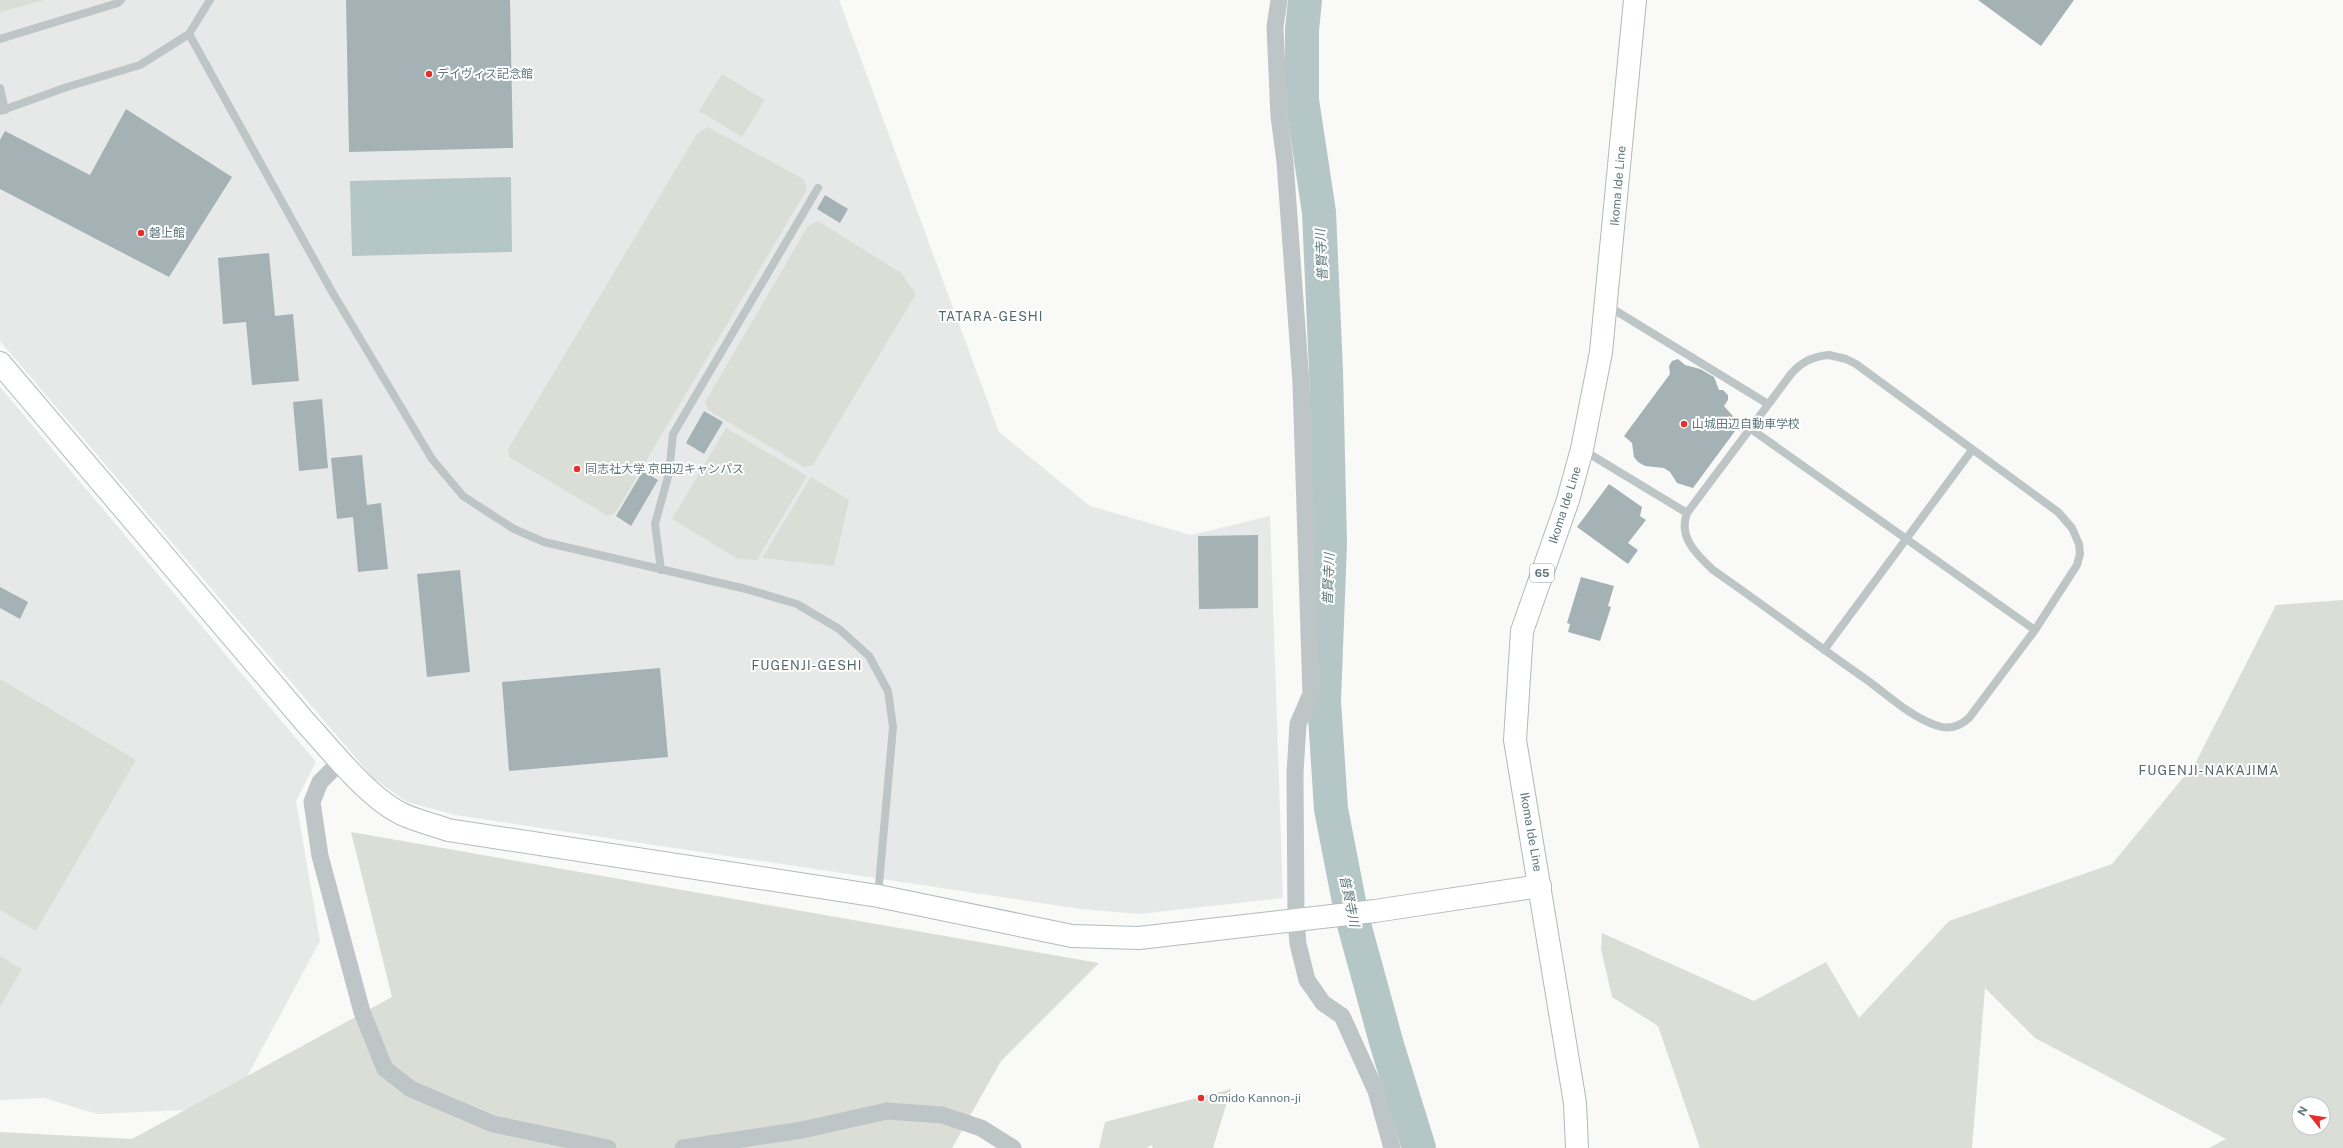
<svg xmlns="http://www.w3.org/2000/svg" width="2343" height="1148" font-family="'Public Sans','Noto Sans JP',sans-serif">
<rect width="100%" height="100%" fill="#f9f9f7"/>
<path fill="#e7e9e8" d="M0,0h839l160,432 91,74 101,29 79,-19 13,382 -144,16 -58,-5 -626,-94 -48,-13 -34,-24 -373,-437z
M0,387l316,375 -20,39 24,140 -90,167 -133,6 -53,-16 -44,2z"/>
<path fill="#dbded6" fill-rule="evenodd" d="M0,0h45l-45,12z
M722,74l43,26 -23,37 -43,-26z
M708,127l95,52 4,10 -191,323 -8,4 -99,-59 -1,-8 189,-315z
M818,221l83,52 15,21 -103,171 -9,2 -96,-57 -3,-8 103,-176z
M726,428l81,48 -50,84 -19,-1 -66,-40z
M811,477l38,23 -15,66 -72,-8z
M2343,600v548h-134l17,-9 -191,-101 -50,-50 -13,160h-272l-42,-122 -46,-29 -11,-48 1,-16 152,68 72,-39 33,56 90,-97 163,-57 84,-102 80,-157zM2299,1104h24v24h-24z
M0,679l136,81 -100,171 -36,-21z
M351,832l748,131 -98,98 -49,87h-952v-16l132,7 260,-142z
M0,956l22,13 -22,38z
M1231,1089l-18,59h-60l-2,-3 -4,3h-48l6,-26z"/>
<path fill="#b5c6c7" d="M511,177l1,75 -160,4 -2,-75z"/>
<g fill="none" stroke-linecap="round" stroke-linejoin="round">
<path stroke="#b5c6c7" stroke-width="34" d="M1305,0l-3,30v70l17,112 7,159 4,172 -6,158 7,108 21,108 35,128 32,103"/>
</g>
<path fill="#a4b2b5" d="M346,0h164l3,148 -164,4z
M1978,0h96l-33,46z
M126,109l106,68 -63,100 -169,-88v-49l5,-9 85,44z
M825,195l23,14 -8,14 -23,-14z
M269,253l6,63 18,-2 6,67 -47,4 -6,-63 -23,2 -5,-66z
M1678,359l7,6 15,4 14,8 5,13h4l5,5v5l-4,6 9,10 -1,6 6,5 -45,61 -16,-5 -7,-11 -6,-4 -19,-2 -7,-4 -4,-5 -2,-14 -8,-7 46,-62 -1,-8 3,-5z
M322,399l6,69 -29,3 -6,-69z
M704,411l19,11 -19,32 -18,-11z
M362,455l5,50 14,-2 7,66 -30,3 -5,-55 -16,2 -6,-61z
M643,471l15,9 -27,46 -15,-10z
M1609,484l33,23 -2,9 6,4 -18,23 10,7 -10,14 -51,-37z
M1258,535v73l-59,1 -1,-73z
M460,570l10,102 -43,5 -10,-103z
M1581,577l33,9 -6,20 3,1 -11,34 -32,-9 2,-8 -3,-1z
M0,587l28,15 -8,17 -20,-11z
M660,668l8,89 -159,14 -7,-89z"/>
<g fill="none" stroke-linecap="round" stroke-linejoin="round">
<g stroke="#b2bbbe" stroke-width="24">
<path id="secondary" d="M0,363l306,360c26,28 63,76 98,92 14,6 30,10 44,15l430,66 194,40 67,2 236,-27 165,-25"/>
</g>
<g stroke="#b1b9bc" stroke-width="24">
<path id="primary" d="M1577,1148l-2,-45 -60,-363 7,-109 46,-131 14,-51 19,-97 34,-352"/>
</g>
<path stroke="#bdc5c7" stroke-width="8" d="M189,34l142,256 101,169 31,37 51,33 30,13 202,47 51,15 42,25 30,27 19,35 5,36 -15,169
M0,39l118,-36 3,-3
M0,88l5,22
M0,111l67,-24 73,-22 49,-31 21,-34
M1608,306l160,98
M1829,355l17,4 10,5 202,148 14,16 7,16 1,10 -3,11 -42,65 -66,88c-9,8 -19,12 -31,8 -26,-8 -49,-30 -71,-46 -52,-36 -102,-74 -154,-110 -17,-16 -35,-33 -26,-57l104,-139c10,-12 23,-18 38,-19z
M1751,429l284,201
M1583,450l104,63
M661,570l-6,-46 14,-51 4,-39 145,-246
M1824,650l148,-200"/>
<path stroke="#bdc5c7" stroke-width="17" d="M1279,0l-4,27 4,89 6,46 16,221 10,311 -13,30 -3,49 1,147 2,24 9,36 16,23 19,13 34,75 16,57
M341,761l-21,21 -8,20 8,54 42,156 23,57 26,20 82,35 115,24
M683,1148l119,-18 85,-19 55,4 39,13 32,20"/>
<use href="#secondary" stroke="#fff" stroke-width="22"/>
<use href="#primary" stroke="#fff" stroke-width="22"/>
</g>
<g fill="#e3302d" stroke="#fff" stroke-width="1.5">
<circle cx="429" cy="74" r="4"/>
<circle cx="141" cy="233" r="4"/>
<circle cx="1684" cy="424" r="4"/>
<circle cx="577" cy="469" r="4"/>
<circle cx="1201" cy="1098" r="4"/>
</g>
<g text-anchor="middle" stroke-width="4" stroke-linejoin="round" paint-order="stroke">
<rect fill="#fff" stroke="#8f9fa3" stroke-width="1" x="1530" y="564" width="24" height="18" rx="3"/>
<g font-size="11" font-weight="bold" fill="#5f767c">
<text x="1542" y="577">65</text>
</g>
<g font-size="12" fill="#5f767c" stroke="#fff" text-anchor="start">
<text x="437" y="78">デイヴィス記念館</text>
<text x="149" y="237">磐上館</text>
<text x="1692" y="428">山城田辺自動車学校</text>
<text x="585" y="473">同志社大学 京田辺キャンパス</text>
<text x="1209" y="1102">Omido Kannon-ji</text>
</g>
<g font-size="12" fill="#5f767c" stroke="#fff">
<text transform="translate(1618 186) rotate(-85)" y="4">Ikoma Ide Line</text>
<text transform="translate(1565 505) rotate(-72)" y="4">Ikoma Ide Line</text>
<text transform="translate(1531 832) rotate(80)" y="4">Ikoma Ide Line</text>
</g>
<g font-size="13" font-style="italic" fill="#5f7a7c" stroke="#fff">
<text transform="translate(1321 255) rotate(-93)" y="5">普賢寺川</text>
<text transform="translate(1328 579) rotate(-88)" y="5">普賢寺川</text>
<text transform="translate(1350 901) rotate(78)" y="5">普賢寺川</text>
</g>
<g font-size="13" letter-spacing="1" fill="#56686d" stroke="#fff">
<text x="991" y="321">TATARA-GESHI</text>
<text x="807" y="670">FUGENJI-GESHI</text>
<text x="2209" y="775">FUGENJI-NAKAJIMA</text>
</g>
</g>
<g transform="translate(2311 1116) rotate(300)"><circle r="19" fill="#ffffff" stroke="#bfc8cb"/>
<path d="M0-3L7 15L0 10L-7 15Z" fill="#e3302d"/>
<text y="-6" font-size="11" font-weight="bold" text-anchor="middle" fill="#5f767c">N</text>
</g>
</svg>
